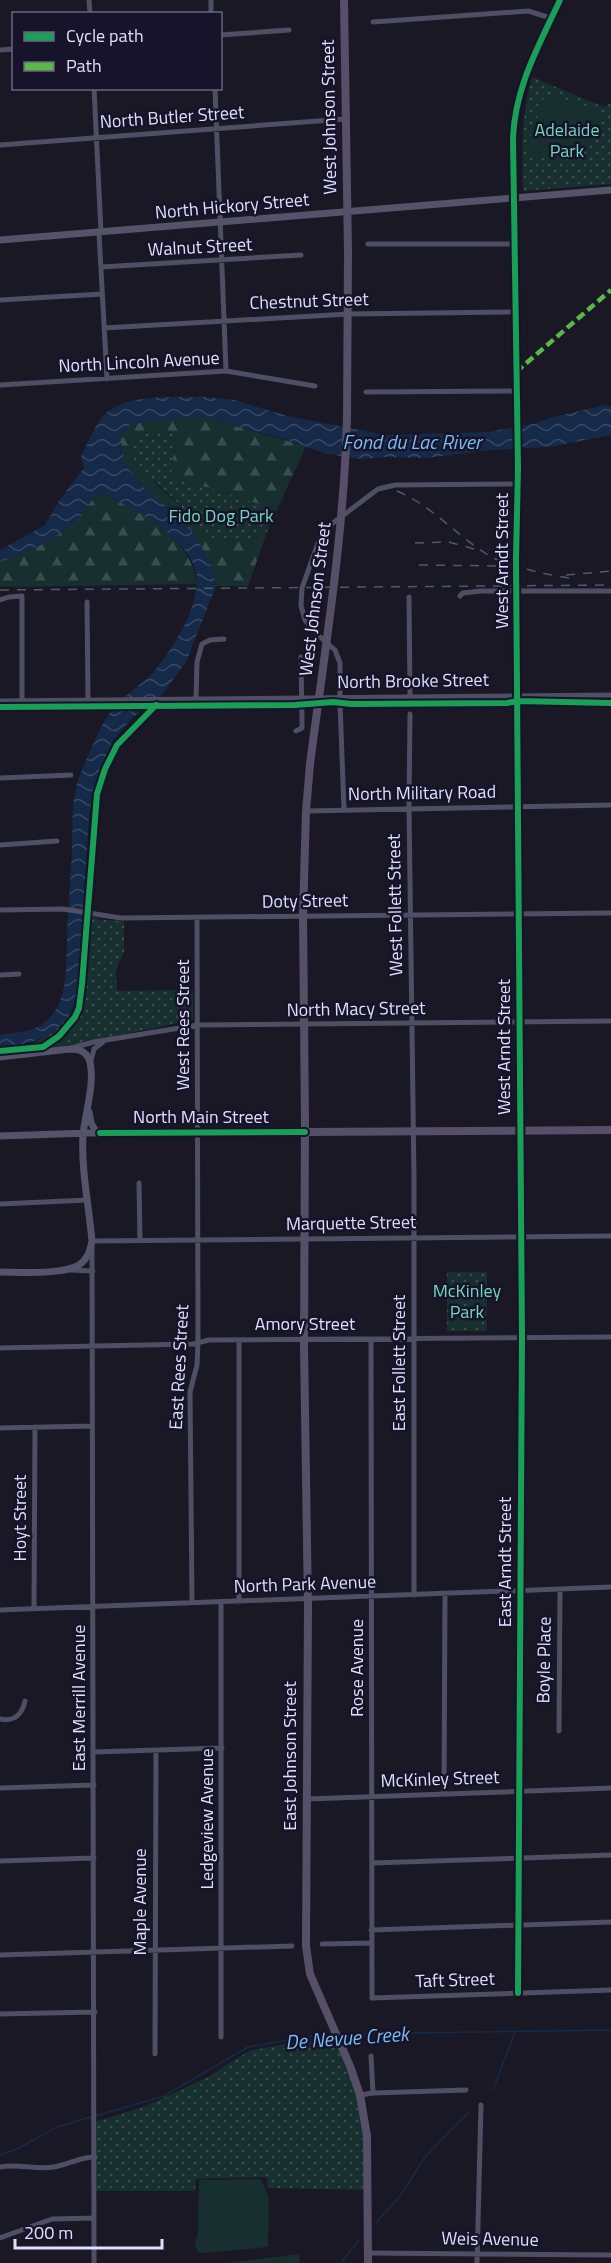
<svg xmlns="http://www.w3.org/2000/svg" width="611" height="2263" font-family="'Titillium Web',sans-serif">
<defs>
<pattern id="forest-firs" width="22" height="20" patternUnits="userSpaceOnUse" patternTransform="scale(1.5)"><rect width="22" height="20" fill="#172f2f"/><path d="M5 1l3.5 6h-7zM16 11l3.5 6h-7z" fill="#384d4e"/></pattern>
<pattern id="park-dots" width="8" height="8" patternUnits="userSpaceOnUse" patternTransform="scale(1.5)"><rect width="8" height="8" fill="#172f2f"/><path d="M2 2h.1M6 6h.1" fill="none" stroke="#384d4e" stroke-width="1.8" stroke-linecap="round"/></pattern>
<pattern id="water-waves" width="16" height="10" patternUnits="userSpaceOnUse" patternTransform="scale(1.5)"><rect width="16" height="10" fill="#152a49"/><path d="M0 5q4-4 8 0t8 0" fill="none" stroke="#374864"/></pattern>
</defs>
<rect width="100%" height="100%" fill="#1a1825"/>
<path fill="url(#forest-firs)" d="M177,418h29l100,28 -29,64 -106,-34 5,-43 -22,49 63,58 35,-1 15,-7 -19,54h-32l-6,-24 -31,-45 -32,-27 -22,-25 -6,-28 12,-13z
M100,493c39,17 92,45 97,91l-197,3v-25c30,-10 56,-23 79,-44 10,-9 9,-18 21,-25z"/>
<path fill="url(#park-dots)" d="M532,77l72,30 7,-4v81l-88,7c-1,-42 -2,-74 9,-114z
M176,432l-5,44 106,34 -10,22 -15,7 -35,1 -9,-4 -32,-35 -41,-38 -3,-14 3,-12 14,-4z
M82,913l21,7 21,1v31l-8,17 1,22 76,-1v30l-116,24 -43,5v-7c16,-8 28,-17 38,-32 10,-18 9,-75 10,-97z
M447,1272h40v59h-40z
M299,2041h38l23,54 8,95 -100,-2 -1,-11 -71,2 -1,12h-101l1,-69 51,-16 62,-29 41,-26z"/>
<path fill="#172f2f" d="M551,95l50,16c0,42 -41,65 -75,37l18,-50z
M452,1312h20v13h-20z
M260,2179c6,7 4,11 9,18l-1,50 -64,6 -6,-1 -3,-7 3,-13 1,-52z
M299,2254l1,9h-73z"/>
<path fill="url(#water-waves)" d="M205,397l29,3 54,16 97,19 104,-3 48,-9 12,-5 56,-13 6,1v29l-62,12 -59,3 -63,8 -41,-1 -25,2 -34,-5 -39,-14 -82,-22h-29l-46,6 -11,12 5,29 22,25 32,27 17,20 14,25 6,24 -30,76 -27,37 -26,18 -20,23 -20,49 -4,27 -11,175c-12,44 -37,51 -78,57v-14c69,0 66,-48 67,-100 1,-29 4,-57 5,-86 1,-21 -1,-44 5,-64 4,-14 11,-28 17,-42 5,-11 10,-22 18,-32 12,-15 30,-25 43,-40 19,-22 47,-68 41,-98 -7,-34 -66,-66 -96,-79 -12,7 -11,16 -21,25 -23,21 -49,34 -79,44v-12l45,-25 16,-27 23,-30 -3,-11c6,-13 12,-27 20,-38 19,-27 74,-21 104,-22z"/>
<g fill="none" stroke-linecap="round" stroke-linejoin="round">
<path stroke="#152a49" stroke-width="1.5" d="M341,2034l270,-4
M493,2090l22,-58
M0,2155l19,-7 38,-21 107,-31 84,-49 65,-11 20,-1
M376,2223l24,-27 25,-39 43,-44
M341,2263l19,-24"/>
<path stroke="#4f4e64" stroke-width="5" d="M89,0l1,14
M211,0v14
M373,22l155,-11 23,7
M220,35l69,-5
M0,50l14,-1
M94,88l7,144
M215,88l11,283
M0,145l345,-26
M99,233l8,146
M368,244h146
M101,267l200,-12
M0,300l102,-6
M104,328l244,-14 167,-2
M0,385l226,-14 89,15
M366,392l151,-1
M460,596l3,-3 18,-2h130
M409,597l1,98
M0,600l9,-3 13,-1v104
M87,602l1,97
M196,699l1,-37 5,-18 8,-4 14,-1
M0,701l611,-6
M410,714l-1,93 5,371v417
M296,731l6,-3v-4l-1,-67
M0,778l71,-3
M344,809l-4,-106v-40l-5,-13 -17,-15 -13,-15 -4,-14 1,-18 16,-45 7,-14 53,-40 17,-4 122,-1
M306,811l305,-6
M0,845l57,-4
M0,910l63,-1 58,9 490,-5
M0,975l19,-1
M71,1048l23,-6 104,-17 413,-4
M91,1061l3,-12 9,-7
M139,1183l1,57
M0,1204l88,-4
M69,1270l24,1
M371,1339l1,659 239,-8
M239,1340v262
M0,1348l193,-4 16,-4 402,-3
M0,1428l92,-2
M221,1602v435
M192,1603l-2,-211 7,-27 1,-23 -1,-425
M34,1609l1,-182
M0,1610l611,-23
M0,1719c14,3 22,-4 25,-18
M559,1731l1,-142
M93,1752l129,-4
M0,1788l94,-3
M444,1794l1,-200
M307,1799l304,-11
M0,1861l94,-3
M372,1863l239,-8
M371,1930l240,-8
M322,1944l49,-1
M0,1955l292,-9
M518,1993l4,-655 -6,-779 2,-91 -5,-330c2,-51 26,-93 47,-138
M0,2014l95,-2
M155,2054l1,-304
M371,2056l2,37
M360,2095l13,-2 93,-3
M0,2167c17,-4 35,3 53,0 14,-2 27,-10 42,-10
M0,2238l52,-19 42,-1
M368,2253l243,2
M94,2263l-2,-1022 519,-5
M477,2263l4,-158"/>
<path stroke="#535369" stroke-width="7" d="M0,240l611,-50
M0,1057l69,-8c10,0 18,2 21,13 5,22 -5,51 -7,73 -2,35 6,71 9,106 -2,9 -4,18 -13,24 -16,10 -59,7 -79,7
M89,1112l2,11 6,10
M0,1136l88,-3 217,-1"/>
<path stroke="#564f68" stroke-width="8" d="M344,0l4,252 -1,166
M310,764l-4,47 -3,105 2,206 -1,224 4,261 -2,339 4,28 40,92 10,29 7,41 1,127
M305,1132l306,-2"/>
<path stroke="#495c6b" stroke-width="1.5" stroke-dasharray="9 8" stroke-linecap="butt" d="M397,491c35,15 59,44 91,64 17,11 68,22 89,24
M415,543l34,-1 25,7
M419,565l87,1
M566,575l45,-4
M0,590l611,-5"/>
<path stroke="#564f68" stroke-width="8" d="M310,764c15,-115 34,-229 37,-346"/>
<path stroke="#58b947" stroke-width="4.5" stroke-dasharray="9 4.5" stroke-linecap="butt" d="M516,372l95,-82"/>
<g stroke="#17132a" stroke-width="10">
<path id="cycleway" d="M0,707l295,-2 38,-3 18,2 156,-1 11,-2 93,2
M0,1051l43,-4 16,-11 16,-19 4,-9 3,-24 15,-190 8,-25 12,-24 39,-40
M100,1133l205,-1
M518,1993l4,-655 -6,-779 2,-91 -5,-330c2,-51 26,-93 47,-138"/>
</g>
<use href="#cycleway" stroke="#1a9f57" stroke-width="6"/>
</g>
<g text-anchor="middle" stroke-width="5" stroke-linejoin="round" paint-order="stroke">
<g font-size="18" fill="#e1dffc" stroke="#17132a">
<text transform="translate(172 117) rotate(-4)" y="6">North Butler Street</text>
<text transform="translate(329 117) rotate(-91)" y="6">West Johnson Street</text>
<text transform="translate(232 206) rotate(-5)" y="6">North Hickory Street</text>
<text transform="translate(200 247) rotate(-3)" y="6">Walnut Street</text>
<text transform="translate(309 301) rotate(-2)" y="6">Chestnut Street</text>
<text transform="translate(139 362) rotate(-3)" y="6">North Lincoln Avenue</text>
<text transform="translate(502 561) rotate(-90)" y="6">West Arndt Street</text>
<text transform="translate(315 599) rotate(-83)" y="6">West Johnson Street</text>
<text transform="translate(413 681) rotate(-1)" y="6">North Brooke Street</text>
<text transform="translate(422 793) rotate(-1)" y="6">North Military Road</text>
<text transform="translate(305 901) rotate(-1)" y="6">Doty Street</text>
<text transform="translate(395 905) rotate(-91)" y="6">West Follett Street</text>
<text transform="translate(356 1009) rotate(-1)" y="6">North Macy Street</text>
<text transform="translate(183 1025) rotate(-90)" y="6">West Rees Street</text>
<text transform="translate(504 1047) rotate(-90)" y="6">West Arndt Street</text>
<text x="201" y="1123">North Main Street</text>
<text transform="translate(351 1223) rotate(-1)" y="6">Marquette Street</text>
<text x="305" y="1330">Amory Street</text>
<text transform="translate(399 1363) rotate(-90)" y="6">East Follett Street</text>
<text transform="translate(179 1367) rotate(-87)" y="6">East Rees Street</text>
<text transform="translate(20 1518) rotate(-90)" y="6">Hoyt Street</text>
<text transform="translate(505 1562) rotate(-90)" y="6">East Arndt Street</text>
<text transform="translate(305 1584) rotate(-2)" y="6">North Park Avenue</text>
<text transform="translate(544 1660) rotate(-89)" y="6">Boyle Place</text>
<text transform="translate(357 1668) rotate(-90)" y="6">Rose Avenue</text>
<text transform="translate(79 1698) rotate(-90)" y="6">East Merrill Avenue</text>
<text transform="translate(290 1756) rotate(-90)" y="6">East Johnson Street</text>
<text transform="translate(440 1779) rotate(-2)" y="6">McKinley Street</text>
<text transform="translate(207 1819) rotate(-90)" y="6">Ledgeview Avenue</text>
<text transform="translate(140 1902) rotate(-90)" y="6">Maple Avenue</text>
<text transform="translate(455 1980) rotate(-2)" y="6">Taft Street</text>
<text transform="translate(490 2239) rotate(1)" y="6">Weis Avenue</text>
</g>
<g font-size="18" fill="#70d7ba" stroke="#17132a">
<text x="567" y="136">Adelaide<tspan x="567" dy="21">Park</tspan></text>
<text x="221" y="522">Fido Dog Park</text>
<text x="467" y="1297">McKinley<tspan x="467" dy="21">Park</tspan></text>
</g>
<g font-size="20" font-style="italic" fill="#77bdf3" stroke="#17132a">
<text x="412" y="449">Fond du Lac River</text>
<text transform="translate(347 2038) rotate(-4)" y="7">De Nevue Creek</text>
</g>
</g>
<rect x="12" y="12" width="210" height="78" fill="#17132a" stroke="#68657e" stroke-width="1.5"/>
<rect x="24" y="32" width="30" height="9" fill="#1a9f57" stroke="#68657e" stroke-width="1.5"/>
<text x="66" y="42" font-size="18" fill="#e1dffc">Cycle path</text>
<rect x="24" y="62" width="30" height="9" fill="#58b947" stroke="#68657e" stroke-width="1.5"/>
<text x="66" y="72" font-size="18" fill="#e1dffc">Path</text>
<path d="M15 2239v9h147v-9" fill="none" stroke="#e1dffc" stroke-width="3"/>
<text x="24" y="2239" font-size="18" fill="#e1dffc" stroke="#17132a" stroke-width="4.5" paint-order="stroke">200 m</text>
</svg>
